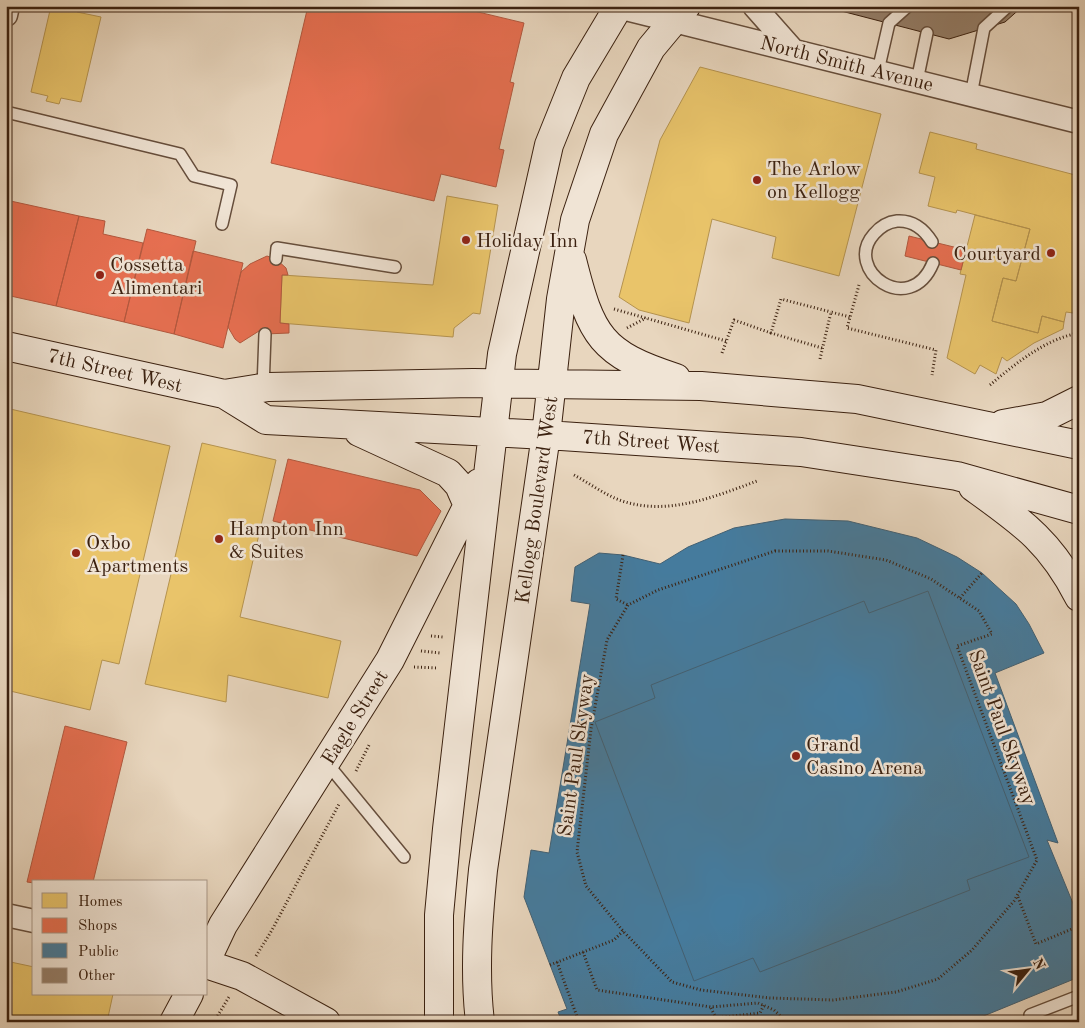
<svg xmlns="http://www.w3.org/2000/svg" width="1085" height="1028" font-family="'Old Standard TT',serif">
<rect width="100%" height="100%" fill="#e8d6be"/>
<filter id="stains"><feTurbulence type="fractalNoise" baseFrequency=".004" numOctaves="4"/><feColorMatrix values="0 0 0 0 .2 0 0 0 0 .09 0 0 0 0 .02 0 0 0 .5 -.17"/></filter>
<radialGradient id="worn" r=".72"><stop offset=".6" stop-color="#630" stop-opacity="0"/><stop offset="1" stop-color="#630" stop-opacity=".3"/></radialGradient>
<path fill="#e9c46a" stroke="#b5934f" d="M51,6h28l-2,6 24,5 -20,85 -20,-4 -2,6 -13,-3 2,-5 -17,-4z
M700,67l181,47 -42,162 -67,-18 4,-21 -64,-18 -23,104 -50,-13 -20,-13 41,-157z
M930,132l47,12 -1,5 103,27v116l-6,21 -7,-1 -2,10 -22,-6 -4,17 -46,-12 11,-43 13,3 14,-52 -73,-19 -1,3 -28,-7 7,-29 -16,-4z
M447,196l51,9 -18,109 -7,-1 -19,15 -1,9 -173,-14 2,-48 151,10z
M975,215l55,14 -14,52 -13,-3 -11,43 46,12 4,-17 22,6 -1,7 -29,14 -27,18 -5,-4 -6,17 -16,-9 -5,9 -28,-16 19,-83 -6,-1z
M6,408l164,38 -51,218 -17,-4 -12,50 -84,-20z
M202,443l74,17 -36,157 101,24 -13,57 -100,-23 -2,27 -81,-18z
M6,961l28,6v27h79l-6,28h-101z"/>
<path fill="#e76f51" stroke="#b3583e" d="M308,6h145l71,17 -14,59 4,1 -15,66 5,1 -8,37 -55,-13 -7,27 -163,-38z
M6,200l73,16 -23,90 -50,-11z
M79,216l26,5 -2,13 40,9 -19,79 -68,-16z
M147,229l49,12 -22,93 -50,-12z
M909,236l57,14 -5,20 -56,-14z
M193,251l50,12 -20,85 -49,-14z
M267,256l9,3 10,9 2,7h-6l-2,48 9,1v9l-24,1 -6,-3 -19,12 -5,-4 -7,-12 13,-55 9,-8z
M288,459l132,31 21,21 -24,45 -144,-35z
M65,726l62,16 -34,140 -59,1 -7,-1z"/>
<path fill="#457b9d" stroke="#426073" d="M785,519l63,2 69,17 40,19 25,16 34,31 13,20 15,29 -49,20 63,170 -11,-3 32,78v59l-110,45h-371l-1,-3 -7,3h-28l-4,-10 9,-3 -43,-112 7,-47 18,3 41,-249 -19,-3 4,-34 24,-14 24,2 37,9 28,-17 46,-19z
M928,591l101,266 -62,23 3,10 -210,82 -7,-14 -59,23 -99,-259 60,-24 -4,-13 213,-84 5,12z"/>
<path fill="#957f6a" stroke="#3b2110" d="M822,6h201l-18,16 -56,17z"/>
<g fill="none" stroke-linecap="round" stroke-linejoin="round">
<g stroke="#664e3c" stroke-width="14">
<path id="lane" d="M878,71l11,-48 19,-17
M917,81l10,-48
M971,95l13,-67 24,-22
M6,112l174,42 14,22 37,9 -9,39
M932,242c-8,-13 -19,-22 -35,-21 -9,1 -17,6 -23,13 -32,36 36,85 59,29
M276,259l1,-11 118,19
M263,388l2,-54
M326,762l78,95
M1030,1015l49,-19"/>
</g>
<g stroke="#664e3c" stroke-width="25">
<path id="street" d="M614,6l465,116
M754,6l39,44
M6,15l2,-9
M6,915l28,6"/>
</g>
<g stroke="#3b2110" stroke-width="30">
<path id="secondary" d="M572,260c19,76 29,94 104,118
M6,346l218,48 42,26 280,15 255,17 156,24 122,34
M224,394l44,-7 205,-4 228,3 156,13 222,46
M1003,424l44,-8 32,-16
M359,432l89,41 11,12 14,32
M973,487c50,36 77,54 106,110
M206,961l17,-36 167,-265 89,-177
M206,964l36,12 84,46
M174,1022l15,-28
M439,1022v-107l8,-86 55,-475 47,-209 27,-67 43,-72
M480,1022c-6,-51 -2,-101 3,-152l63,-435 15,-136 14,-79 29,-86 47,-86 35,-42"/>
</g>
<path stroke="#3b2110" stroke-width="3" stroke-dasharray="1 2.5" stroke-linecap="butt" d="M859,285l-12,43 89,22 -4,25
M614,309l112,32
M627,328l19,-10
M822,348l-51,-15 10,-34 50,13
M722,353l12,-33 37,13
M820,359l11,-47 19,5
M990,385c25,-21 55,-46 89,-52
M574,475c15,8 31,20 48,26 46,15 92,-4 135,-20
M775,551h53l58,9 45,19 48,32 13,23 -35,12 80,214 -23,41 -42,49 -34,29 -42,13 -63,8 -63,-2 -69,-8 -29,-8 -49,-51 -37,-45 -9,-34 14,-123 16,-89 21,-35 30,-15z
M623,555l-7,44 12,6
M960,598l22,-25
M431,636l12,1
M421,651l19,2
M414,667l24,1
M356,771l14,-28
M1018,897l18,47 43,-18
M583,952l14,38 114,17 47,-4 16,7 13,12
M256,956l16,-26 67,-126
M557,962l22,60
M550,965l64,-25 9,-9
M711,1008l5,10 44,-5 4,-8
M214,1022l15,-25"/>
<use href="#lane" stroke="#f0e4d5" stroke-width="11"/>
<use href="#street" stroke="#f0e4d5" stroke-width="22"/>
<use href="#secondary" stroke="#f0e4d5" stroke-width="28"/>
</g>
<g fill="#8f2418" stroke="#f0e4d5" stroke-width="2">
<circle cx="757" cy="180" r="5"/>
<circle cx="466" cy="240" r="5"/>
<circle cx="1051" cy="253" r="5"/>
<circle cx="100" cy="275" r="5"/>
<circle cx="219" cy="539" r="5"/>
<circle cx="76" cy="553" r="5"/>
<circle cx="796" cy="756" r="5"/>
</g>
<g text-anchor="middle" stroke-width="5" stroke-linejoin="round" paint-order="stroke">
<g font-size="20" fill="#3b2110" stroke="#f0e4d5">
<text transform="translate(847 63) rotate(14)" y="7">North Smith Avenue</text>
<text transform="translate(115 370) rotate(13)" y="7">7th Street West</text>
<text transform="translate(651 441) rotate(4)" y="7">7th Street West</text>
<text transform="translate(536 500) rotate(-82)" y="7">Kellogg Boulevard West</text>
<text transform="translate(354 717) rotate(-58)" y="7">Eagle Street</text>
<text transform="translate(1003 727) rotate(70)" y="7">Saint Paul Skyway</text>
<text transform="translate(575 755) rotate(-82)" y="7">Saint Paul Skyway</text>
</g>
<g font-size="20" fill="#3b2110" stroke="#f0e4d5" text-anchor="start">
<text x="767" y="175">The Arlow<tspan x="767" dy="23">on Kellogg</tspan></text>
<text x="476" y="247">Holiday Inn</text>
<text x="1041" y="260" text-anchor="end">Courtyard</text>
<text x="110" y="271">Cossetta<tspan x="110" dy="23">Alimentari</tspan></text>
<text x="229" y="535">Hampton Inn<tspan x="229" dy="23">&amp; Suites</tspan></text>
<text x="86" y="549">Oxbo<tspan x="86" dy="23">Apartments</tspan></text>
<text x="806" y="751">Grand<tspan x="806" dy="23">Casino Arena</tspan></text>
</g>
</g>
<rect width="1085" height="1028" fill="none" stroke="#e8d6be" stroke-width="25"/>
<rect x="8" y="8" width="1070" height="1013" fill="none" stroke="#3b2110" stroke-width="2.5"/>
<rect x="12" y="12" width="1060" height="1003" fill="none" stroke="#3b2110"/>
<rect x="32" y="880" width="175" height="115" fill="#f0e4d5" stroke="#a89686"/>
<rect x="42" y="893" width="25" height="15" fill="#e9c46a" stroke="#a89686"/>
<text x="78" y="906" font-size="15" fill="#3b2110">Homes</text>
<rect x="42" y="918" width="25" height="15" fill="#e76f51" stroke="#a89686"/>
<text x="78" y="930" font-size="15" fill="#3b2110">Shops</text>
<rect x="42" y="943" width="25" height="15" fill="#457b9d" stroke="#a89686"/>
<text x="78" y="956" font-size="15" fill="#3b2110">Public</text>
<rect x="42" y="968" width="25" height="15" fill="#957f6a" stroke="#a89686"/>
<text x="78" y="980" font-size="15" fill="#3b2110">Other</text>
<g transform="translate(1028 970) rotate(61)" stroke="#f0e4d5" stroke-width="4" paint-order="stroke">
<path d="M0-4L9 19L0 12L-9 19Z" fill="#3b2110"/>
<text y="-8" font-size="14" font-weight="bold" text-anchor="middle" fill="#3b2110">N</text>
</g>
<rect width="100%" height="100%" filter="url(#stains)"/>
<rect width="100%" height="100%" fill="url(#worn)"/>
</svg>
